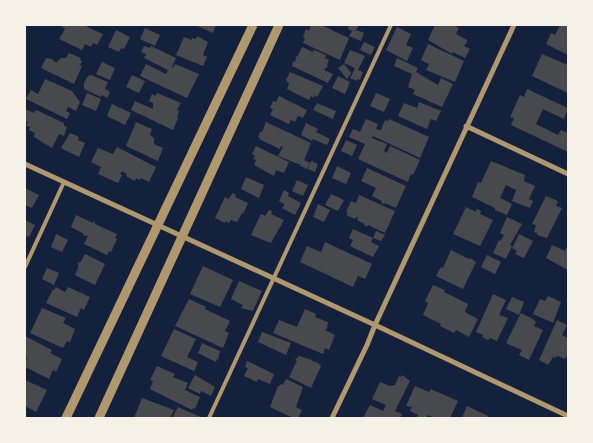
<svg xmlns="http://www.w3.org/2000/svg" width="593" height="443" font-family="Bitter,serif">
<rect width="100%" height="100%" fill="#14213d"/>
<path fill="#48494c" d="M60,25h27v2l16,7 -6,11 -4,-2 -2,4 -6,-3 -3,6 -23,-11 6,-10z
M195,25h21l-3,8z
M311,25h10l28,13 -9,22 -37,-17 2,-5 -2,-1 3,-8 3,2z
M349,25h10l-3,5 8,3 -3,8 -12,-5 3,-5 -4,-2z
M435,25h18l6,3 -3,6 11,6v2l-3,4 6,3 -5,9 -12,-6 -1,2 -24,-14z
M560,25h8v30l-22,-11 5,-11 4,2z
M397,27l14,7 -5,11 7,3 -6,13 -21,-11z
M145,28l15,7 -5,11 -15,-7z
M116,30l14,7 -6,12 -3,-1 -2,4 -11,-5z
M197,36l11,6 -5,13 4,2 -4,9 -27,-11 8,-18 8,3v-2l4,1z
M364,42l11,5 -4,8 -11,-5z
M428,44l36,17 -9,21 -29,-12 3,-6 -8,-4z
M144,46l6,2 1,-2 25,12 -4,9 1,1 2,-4 24,10 -12,24 -47,-22 6,-12 20,10 2,-4 -24,-12 2,-4 -5,-2z
M302,47l11,5 1,-2 12,5 -1,3 4,2 -2,5 1,1 -4,4 9,4 -5,9 -36,-17 1,-5 2,1 1,-6 1,1z
M350,50l15,6 -7,14 5,2 -3,8 -3,-1v2l-7,-3 5,-10 -11,-5z
M69,53l12,5 -1,2 2,1 -2,4 2,1 -8,18 -33,-16 5,-10 6,1 4,4 5,-5h5z
M542,54l26,11v28l-36,-17z
M397,58l21,10 -2,4 22,13 3,-7 12,6 -11,23 -29,-13 2,-4 -7,-3 4,-13 -18,-8z
M102,62l13,6 -5,12 -14,-6z
M344,64l7,9 -4,6 -9,-11z
M290,72l33,14 -6,11 -2,-2 -1,3 -3,-2 -2,4 -22,-11 2,-5 -3,-4z
M91,75l17,7 -3,7 5,3 -3,6 -5,-3 -1,2 -17,-8v-6l4,-7z
M132,75l13,6 -6,12 -13,-6z
M338,76l12,6 -5,12 -13,-6z
M45,79l27,12 8,11 -4,9 -8,-4 -2,4 4,2 -3,6 -41,-20 5,-9 7,4z
M527,89l41,19 -4,11 -21,-10 -7,15 22,11 3,-5 7,3v19l-57,-27 3,-7 -4,-1 10,-22 4,2z
M87,93l14,6 -5,12 -14,-6z
M157,93l24,10 -4,7 2,1 -2,6 1,1 -5,12 -42,-20 4,-9 18,8v-6l-4,-2 3,-7 4,2z
M376,93l14,6 -6,13 -14,-6z
M279,96l28,14 -4,8 -5,-2 -3,6 -4,-2 -2,4 -19,-9 3,-6 -3,-1 3,-7 3,1z
M419,102l22,9 -5,10 -5,-2 -4,10 -29,-13 6,-13 13,5z
M317,103l19,8 -3,8 -20,-9z
M112,104l19,9 -6,12 -18,-9z
M25,109l9,4 2,-3 28,13v3l3,1 -3,9 -5,-2 -7,14 -18,-11 1,-4 -6,-3 1,-3 -4,-2 2,-3 -3,-1z
M366,119l12,5 -2,5 5,1 4,-10 3,1 1,-2 40,18 -9,21 -47,-22 -1,2 15,6 -3,7 3,2 3,-7 30,14 -7,15 -2,-1 -3,8 -50,-23 7,-15 -16,-7 4,-8 7,3z
M136,122l16,7 -2,6 4,3v6l9,4 -5,13 -32,-15z
M266,122l45,21 -7,17 6,3 -3,6 -7,-3 1,-1 -23,-9 5,-9 -2,-1 -1,3 -21,-10 1,-1 -2,-1 2,-5h2z
M306,123l12,6 -2,3 14,7 -3,6 -14,-6 -1,2 -11,-6z
M70,133l9,4 -1,3 7,3 -6,14 -18,-9z
M346,140l11,5 -5,11 -11,-5z
M256,146l33,16 -5,11 -8,-3 -2,6 -20,-11 2,-5 -3,-1 2,-3 -3,-2z
M117,147l39,20 -7,15 -8,-4 -1,2 -4,-2 -1,3 -9,-5 1,-2 -5,-3 -2,3 2,1 -4,8 -20,-9 3,-7 -10,-5 7,-14 15,6z
M311,161l7,3 -3,8 -7,-3z
M491,161l34,14 -1,6 11,5 -6,13 4,2 -3,7 -18,-7 4,-11 -10,-5 -6,13 12,6 -5,11 -12,-5v-2l-23,-11 6,-15 3,1z
M337,166l14,7 -5,11 -14,-6z
M367,168l39,18 -10,22 -11,-5 -1,1 -3,-1 1,-2 -10,-5 4,-8 -15,-7z
M246,177l18,8 -5,13 -18,-9z
M297,180l11,5 -5,11 -11,-5z
M25,188l14,7 -7,13 -7,-3z
M284,190l5,3 -1,3 13,7 -6,12 -13,-7 3,-4 -6,-3z
M233,193l3,2 -1,2 13,6 -5,11 -1,-1 -5,9 -6,-2 -2,3 -4,-2v2l-10,-5 10,-21 3,2z
M331,194l13,6 -6,11 -13,-6z
M359,195l36,16 -10,22 -17,-8 -1,2 -3,-2 1,-1 -8,-4 1,-3h-2l-1,2 -9,-4 2,-2 -2,-1 5,-11 5,2z
M546,196l12,5 -2,5 6,2 -15,30 -10,-3v-2l-3,-1 2,-7 -4,-1z
M318,204l12,6 -6,12 -11,-5z
M466,207l10,5 1,-3 4,2 -1,3 13,6 -13,26 -27,-12z
M269,210l3,1 -1,3 13,6 -13,23 -20,-8 10,-21 4,2z
M76,215l17,8 1,-2 1,1v2l22,10 -2,4 2,1 -6,13 -2,-1 -2,4 -23,-11 4,-8 -5,-1 1,-1 -13,-7z
M507,217l15,7 -12,21 2,1 -6,13 -13,-6 6,-13 2,1 3,-6 -4,-2z
M25,220l10,5 -6,12 -4,-2z
M353,229l20,9 -2,4 8,4 -6,11 -23,-11 3,-6 -4,-2z
M376,231l9,4 -4,6 -8,-3z
M56,234l12,6 -6,12 -11,-5z
M519,234l14,7 -9,17 -9,-4 2,-3 -5,-3z
M325,242l47,22 -7,15 -7,-3 -5,11 -53,-25 7,-16 14,6z
M552,245l13,6 3,-6v25l-22,-12z
M451,250l18,9 1,-1 6,4 -13,27 -27,-13 5,-9 2,1z
M85,254l20,10 -10,21 -20,-10 3,-7v-6l2,1z
M487,255l14,7 -6,12 -14,-7z
M203,266l30,14 -13,27 -30,-13z
M47,268l12,5 -5,12 -12,-6z
M239,281l23,10 -9,20 -12,-3 2,-3 -12,-6z
M433,285l12,5 -1,2 24,12 -3,8 13,7 -9,18 -13,-7 -2,3 -14,-7 1,-2 -18,-9 5,-12 -3,-2z
M56,287l9,5 3,-5 22,10 -6,13 -3,-2 -4,9 -31,-14 7,-14 1,1z
M493,294l13,6 -7,15 9,3 -11,23 -7,-3 -2,2 -6,-3 1,-2 -7,-3z
M548,296l13,6 -8,21 -20,-9 7,-15 5,2z
M512,297l12,5 -5,13 -13,-6z
M189,299l17,8 -1,2 25,12 -5,10 4,2 -6,15 -48,-22z
M42,308l24,10 -3,5 12,6 -5,13 -3,-1 -4,7 -33,-15z
M305,309l11,5 -1,3 13,5 -1,7 -2,1 10,5 -6,15 -4,-2 -2,6 -50,-21 6,-13 18,7z
M521,313l12,6 3,3 -2,4 9,4 -14,30 -10,-5 3,-5 -16,-7z
M557,320l10,5 -5,10 6,3v16l-3,5 -8,-3 -1,2 -3,-1 -5,8 -9,-5z
M174,329l22,10 -9,18 11,5 -4,9 -33,-15z
M262,332l29,11 -5,12 -28,-13z
M25,336l27,14 -2,3 12,6 -6,13 -3,-2 -4,9 -24,-12 2,-10 -2,-1z
M202,343l18,8 -2,9 -1,-1 -1,3 -18,-9z
M299,356l13,4v1l6,2 3,3 -10,22 -22,-11 8,-16 -2,-1z
M247,361l27,13 -4,10 -12,-5 -1,3 -13,-6 4,-8 -3,-1z
M157,366l18,8 -2,3 15,6 -3,7 15,7 -5,12 -2,-1 -1,2 -42,-21 3,-8 -3,-1z
M195,375l20,12 -4,9 -10,-5 -1,3 -12,-6z
M402,375l8,6 -15,30 7,3 -2,4h-37l7,-13 13,6 3,-6 -14,-6 8,-17 10,4 5,-1 4,-9 2,1z
M286,379l17,8 -7,20 6,3 -4,8h-5l-23,-11 8,-21h1l2,-2 2,1z
M25,380l22,10 -11,22 -11,-6z
M415,386l14,6 2,-3 27,12 -8,17h-15l-7,-3 -2,3h-10l2,-3 -8,-4 2,-4 -6,-1z
M142,398l32,12 -4,8h-36z
M467,406l21,10 -1,2h-25z
M178,407l25,11h-31z"/>
<g fill="none" stroke-linecap="round" stroke-linejoin="round">
<path stroke="#b1986c" stroke-width="4" d="M25,267l39,-85
M209,418l182,-393"/>
<path stroke="#b1986c" stroke-width="5" d="M466,126l102,48
M25,164l350,161 193,91
M332,418l35,-73 8,-20 139,-300"/>
<path stroke="#b1986c" stroke-width="9" d="M66,418l187,-393
M99,418l180,-393"/>
</g>
<rect width="593" height="443" fill="none" stroke="#f6f1e7" stroke-width="52"/>
</svg>
